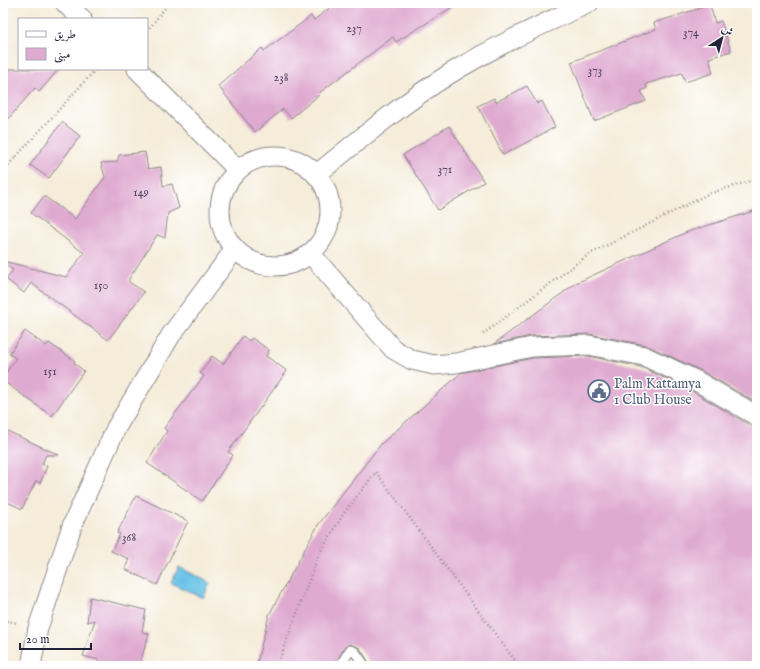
<svg xmlns="http://www.w3.org/2000/svg" width="760" height="669" font-family="'IM FELL English',Amiri,serif">
<rect width="100%" height="100%" fill="#fff"/>
<filter id="ink" filterUnits="userSpaceOnUse"><feTurbulence type="fractalNoise" baseFrequency=".025" numOctaves="2"/><feDisplacementMap in="SourceGraphic" scale="8" xChannelSelector="R" yChannelSelector="G"/><feConvolveMatrix kernelMatrix="1 2 1 2 8 2 1 2 1" color-interpolation-filters="sRGB"/></filter>
<filter id="wash" filterUnits="userSpaceOnUse"><feTurbulence type="fractalNoise" baseFrequency=".012" numOctaves="4" result="noise"/><feDisplacementMap in="SourceGraphic" scale="16" xChannelSelector="R" yChannelSelector="G"/><feGaussianBlur stdDeviation="0.9" result="paint"/><feColorMatrix in="noise" values="0 0 0 0 0 0 0 0 0 0 0 0 0 0 0 0 0 1.4 0 .05"/><feComposite in="paint" operator="in"/></filter>
<g filter="url(#wash)">
<rect width="100%" height="100%" fill="#f5ecd9"/>
<path fill="#6ac3e7" stroke="#467291" d="M179,567l31,16 -7,15 -32,-15z"/>
<g id="blocks">
<path fill="#dfaad0" d="M336,3h123l-63,39 -3,-5 -75,57 1,1 -28,23 -8,-9 -28,23 -37,-46 44,-38 2,3 47,-35 3,4z
M710,5l5,18 6,-2 10,30 -22,7 4,15 -28,9 -3,-9 -36,11 1,4 -6,3 5,10 -52,20 -23,-59 85,-33 -2,-6z
M3,69h56l-20,23 -4,-4 -32,37z
M527,86l10,18 5,-3 13,26 -52,28 -25,-49 16,-8 2,4z
M62,122l18,14 -31,42 -19,-13z
M449,126l35,56 -46,28 -35,-55z
M145,152l3,17 13,-2 2,19 9,-2 7,24 -11,5 -3,25 -8,-3 -28,44v3l15,10 -36,48 -77,-57 -7,10 -18,-14 7,-9 -10,-7v-2l63,16 18,-24 -53,-40 13,-17 31,23 30,-42 -4,-14 16,-1 2,-7z
M757,210v193l-57,-33 -54,-25 -57,-11 -58,2 -37,8 82,-61 111,-51z
M25,331l21,15 3,-3 26,18 -1,2 10,8 -32,45 -49,-35v-4l13,-19 -7,-4z
M243,336l6,5 3,-3 17,12 -3,6 21,15 -59,81 5,3 -31,46 -55,-38 20,-32 -3,-3 40,-52 -4,-3 12,-17 11,8z
M588,356l53,11 49,23 61,36 6,1v239h-386l-11,-18 -10,-4 -5,3 -11,19h-78l13,-51 49,-90 63,-81 80,-71 72,-15z
M3,429l56,26h-13l-4,9 5,2 -7,17 -4,-2 -14,28 -19,-9z
M136,496l52,25 -31,64 -32,-16 4,-10 -18,-8 9,-17 -3,-1z
M90,597l56,13 -4,22 7,2 -10,32h-41l1,-6 -16,-4 12,-36 -8,2z"/>
</g>
</g>
<g filter="url(#ink)">
<use href="#blocks" fill-opacity="0" stroke="#8c878a" stroke-width="1"/>
<g fill="none" stroke-linecap="round" stroke-linejoin="round">
<g stroke="#8c878a" stroke-width="11">
<path id="service" d="M340,666l10,-16 5,2 10,14"/>
</g>
<g stroke="#8c878a" stroke-width="21">
<path id="minor" d="M65,3l17,16
M137,69l101,101
M220 211a55 55 0 1 1 110 0a55 55 0 1 1-110 0Z
M316,175c44,-36 87,-72 135,-102 44,-27 91,-49 138,-70
M310,253l83,96 19,11 22,5 22,-2 76,-16 57,-2 55,11 51,24 62,36
M31,666l7,-38 34,-102 44,-98 55,-93 64,-86"/>
</g>
<path stroke="#8c878a" stroke-width="2.5" stroke-dasharray="1 3" stroke-linecap="butt" d="M147,31l22,-28
M3,171l93,-102
M483,334l105,-79 120,-61 49,-15
M3,620l14,3
M277,666l42,-112 25,-41 32,-41 143,194"/>
<use href="#service" stroke="#fff" stroke-width="9"/>
<use href="#minor" stroke="#fff" stroke-width="19"/>
</g>
</g>
<defs>
<g id="civic-ring" transform="scale(1.15)"><circle r="9.5" fill="#fff" stroke="#5c6f8a" stroke-width="1.5"/><path d="M-.6-6.5H3V-4.5H.6V-3L4-1V1h2V6H-6V1h2V-1L-.6-3ZM-1.2 2.5V6h2.4V2.5Z" fill="#5c6f8a"/></g>
</defs>
<g fill-rule="evenodd">
<use href="#civic-ring" x="599" y="391"/>
</g>
<g text-anchor="middle" stroke-width="3" stroke-linejoin="round" paint-order="stroke">
<g font-size="12" fill="#514460">
<text x="354" y="32">237</text>
<text x="691" y="36">374</text>
<text x="595" y="74">373</text>
<text x="281" y="81">238</text>
<text x="445" y="173">371</text>
<text x="141" y="196">149</text>
<text x="101" y="289">150</text>
<text x="50" y="375">151</text>
<text x="129" y="541">368</text>
</g>
<g font-size="14" fill="#4e5e75" stroke="#fff" text-anchor="start">
<text x="614" y="388">Palm Kattamya<tspan x="614" dy="16">1 Club House</tspan></text>
</g>
</g>
<rect width="760" height="669" fill="none" stroke="#fff" stroke-width="16"/>
<rect x="18" y="18" width="130" height="52" fill="#ffffff" stroke="#a7a7b1"/>
<rect x="26" y="31" width="20" height="6" fill="#ffffff" stroke="#a7a7b1"/>
<text x="54" y="38" font-size="12" fill="#22223b">طريق</text>
<rect x="26" y="48" width="20" height="12" fill="#dfaad0" stroke="#a7a7b1"/>
<text x="54" y="58" font-size="12" fill="#22223b">مبنى</text>
<g transform="translate(722 38) rotate(36)" stroke="#ffffff" stroke-width="3" paint-order="stroke">
<path d="M0-3L7 15L0 10L-7 15Z" fill="#22223b"/>
<text y="-6" font-size="11" font-weight="bold" text-anchor="middle" fill="#22223b">ش</text>
</g>
<path d="M20 643v6h71v-6" fill="none" stroke="#22223b" stroke-width="2"/>
<text x="26" y="643" font-size="12" fill="#22223b" stroke="#ffffff" stroke-width="3" paint-order="stroke">20 m</text>
</svg>
